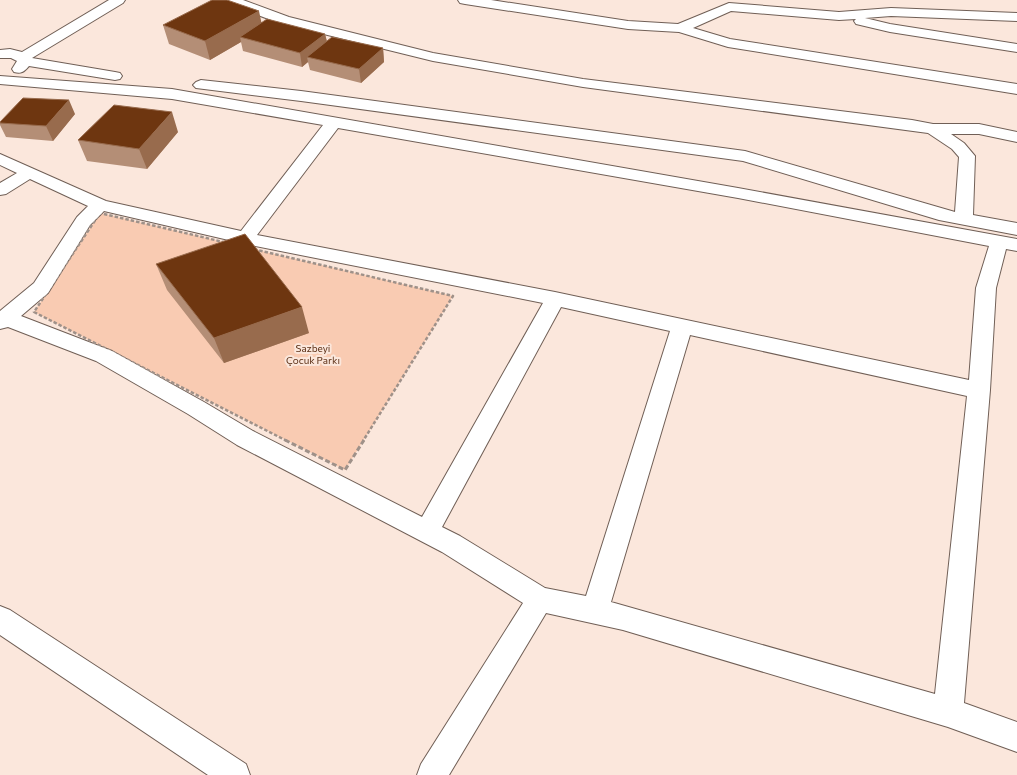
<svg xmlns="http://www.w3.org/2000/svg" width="1017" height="775" font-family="Commissioner,sans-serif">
<rect width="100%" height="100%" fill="#fbe7dc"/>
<path fill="#f9cbb2" d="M100,213l353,83 -108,174 -311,-158z"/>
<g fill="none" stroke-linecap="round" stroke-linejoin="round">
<g stroke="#705f56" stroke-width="2">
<path id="minor" d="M109,0h16l-2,3 -91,55 83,14 5,1 2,3 -2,3 -5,1 -86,-14c-5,6 -8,8 -15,6l-2,-3 5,-8 -6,-3h-11v-8l10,-1 12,3z
M224,0h19l46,17 144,36 150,26 329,41 21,4h46l38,8v10l-38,-8h-28l13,9 11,13 -2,59 44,8v12l-78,-15 -196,-59 -442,-60 -105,-13 -3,-3 3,-3 5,-2 100,11 444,60 210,61 4,-55 -7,-8 -24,-16 -345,-46 -150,-26 -154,-38 -53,-20z
M458,0h33l137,21 50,3 51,-21 110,9 52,-4 126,5v8l-126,-5 -26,2 25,6 127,20v8l-127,-20 -34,-8 -2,-3 2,-2 -17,1 -108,-9 -38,17 37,11 287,45v10l-289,-47 -49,-15 -51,-3 -163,-25 -5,-1z
M0,76l172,13 566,99 279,51v12l-11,-2 -10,39 -6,102 -26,313 53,19v30l-69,-25 -325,-97 -77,-17 -97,162h-32l4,-11 102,-161 -81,-51 -205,-107 -49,-31 -92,-53 -88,-34 -8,2v-18l34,-28 43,-66 11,-11 -58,-27 -24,15 -6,1v-12l17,-10 -17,-8v-11l106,47 135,30 82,-106 -151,-26 -172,-15zM338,128l400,70 251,48 -13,42 -7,92 -414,-88 -298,-57zM104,211l129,30 -3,5 2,4c8,2 13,2 18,-5l293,58 -121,214 -169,-86 -49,-29 -92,-51 -91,-35 27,-23 42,-68zM561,307l109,24 -84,265 -41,-8 -85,-52 -18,-9zM690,335l277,61 -32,298 -324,-92z
M0,606l10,4 236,154 4,11h-42l-208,-140z"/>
</g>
<path stroke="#9f9189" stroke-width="2.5" stroke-dasharray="3.5 2" stroke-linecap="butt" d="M287,441l-253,-129 66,-99 353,83 -90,145"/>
<path stroke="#9f9189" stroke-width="3" stroke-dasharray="5 2.5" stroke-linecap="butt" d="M285,440l60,30 19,-30"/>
<use href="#minor" fill="#fff" fill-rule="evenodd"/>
</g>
<path fill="#b48e76" d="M262,22l63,12 2,7 56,7 1,14 -23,21 -51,-13 -2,-8 -6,5 -59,-16 -2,-9 -31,18 -41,-16 -6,-19z
M75,114l-22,27 -47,-4 -6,-12v-3z
M178,132l-31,37 -60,-8 -9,-21z
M156,264l153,69 -85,30 -57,-73z"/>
<path fill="#986b4d" d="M259,11l4,19 -23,7 1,5 -31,18 -5,-19z
M325,34l3,13 -21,10 1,5 -6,5 -2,-14z
M383,48l1,14 -23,21 -2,-14z
M69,100l6,14 -22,27 -7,-15z
M172,112l6,20 -31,37 -8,-20z
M302,307l7,26 -85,30 -10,-25z"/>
<path fill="#6e3610" stroke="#986b4d" d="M212,0h15l32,11 -54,30 -42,-16z
M267,19l58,15 -25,19 -60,-16z
M332,37l51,11 -24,21 -52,-12z
M23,98l46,2 -23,26 -46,-3v-1z
M114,105l58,7 -33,37 -61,-9z
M245,234l57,73 -88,31 -58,-74z"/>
<g text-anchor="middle" stroke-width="4" stroke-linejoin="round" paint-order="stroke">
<g font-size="10" fill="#5c3016" stroke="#fbe7dc">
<text x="313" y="352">Sazbeyi<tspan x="313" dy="12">Çocuk Parkı</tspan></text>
</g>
</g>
</svg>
